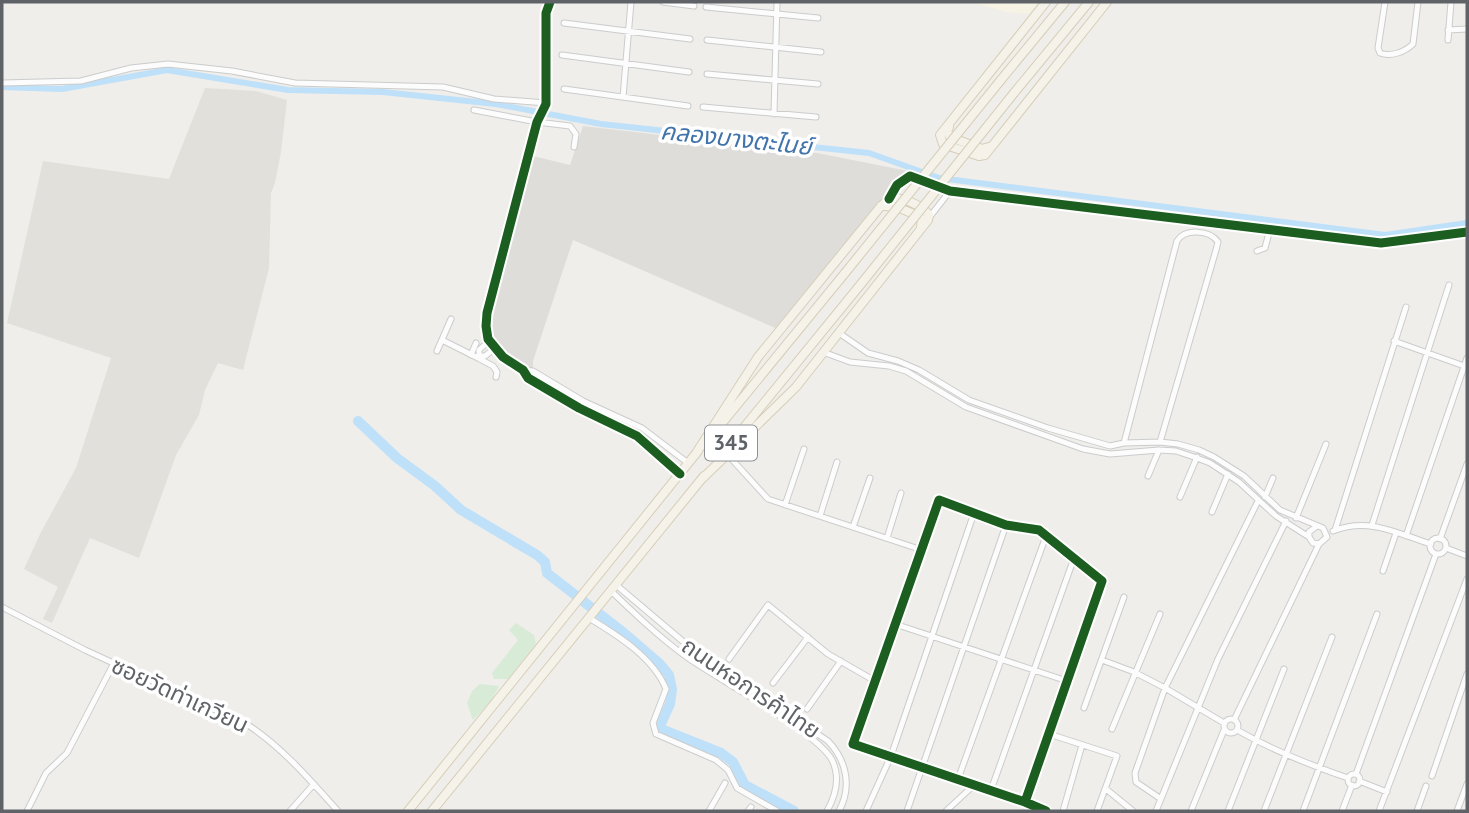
<svg xmlns="http://www.w3.org/2000/svg" width="1469" height="813" font-family="'PT Sans','Noto Sans Thai',sans-serif">
<rect width="100%" height="100%" fill="#efeeea"/>
<path fill="#f7f3e4" d="M970,2h68l-9,12 -22,-2z"/>
<path fill="#dfddda" d="M583,126l234,27 91,18 -19,28 -109,131 -207,-90 -40,121v10l-30,-14 -14,-16 1,-23 43,-162 37,9z"/>
<path fill="#e2e0da" d="M205,88l51,3 31,9 -6,52 -6,31 -4,10 -2,75 -26,102 -25,-7 -13,27 -6,25 -23,40 -37,103 -49,-20 -38,85 -9,-4 15,-32 -34,-18 17,-37 35,-64 35,-110 -104,-35 36,-162 126,18z"/>
<path fill="#d8ebd6" d="M516,623l18,12 2,9 -28,35h-14l-2,-6 26,-33 -9,-10z
M480,684l19,2 -8,15 -18,19 -6,-17 5,-12z"/>
<g fill="none" stroke-linecap="round" stroke-linejoin="round">
<path stroke="#bfe0f9" stroke-width="6" d="M2,87l60,2 105,-19 121,20 95,2 113,12 105,20 268,29 70,25 446,57 82,-12"/>
<path stroke="#bfe0f9" stroke-width="10" d="M358,421l39,37 38,28 26,24 76,45 8,7 2,11 77,60 35,30 10,12 3,14 -2,15 -10,22 1,3 60,24 12,9 12,23 49,26"/>
<g stroke="#cbcccc" stroke-width="7">
<path id="minor" d="M550,2l-4,11v91l-9,18 -50,191 -1,13 2,13 15,18 20,13 5,8 51,30 58,28 43,38
M663,2l31,4
M1385,2l-7,46 2,5c11,4 25,-1 33,-9l5,-42
M706,7l112,11
M564,23l126,16
M1448,30l19,-1
M707,40l114,12
M1448,40l3,-38
M562,55l127,17
M707,74l111,10
M2,83l79,-2 50,-13 37,-4 64,7 63,12 148,4 51,12 52,4
M564,89l124,17
M623,97l8,-95
M703,107l113,10
M474,110l63,12 33,4 6,8 -2,13
M774,114l3,-112
M889,199l8,-14 13,-9 40,15 431,52 86,-11
M928,219l22,-28
M1257,251l8,-3 5,-19
M839,333l29,20 30,8 21,9 50,30 79,28 62,18 14,-3 36,-1 18,2 21,6 15,7 30,19 36,34 43,18 4,9 -8,7 -6,-1 -4,-6v-5l8,-6
M442,340l36,18 1,-2
M489,341l-10,9v6h6l9,-7
M1394,341l73,26
M437,351l14,-32
M823,352l27,10 39,4 17,5 60,36 117,42 27,5 49,-4 17,1 21,7 13,5 29,19 37,34 33,21
M471,355l5,-12
M478,358l15,8 4,6 -1,5
M523,370l10,1 50,30 59,27 46,35
M1124,443l53,-202c8,-13 33,-11 41,1l-2,8 -56,192
M727,454l41,45 154,51
M1148,476l11,-26
M1180,497l17,-40
M1265,497l8,-19
M785,505l19,-56
M1212,512l16,-38
M820,516l17,-54
M1296,518l30,-74
M1372,525l77,-240
M853,527l17,-49
M1335,530l71,-223
M1333,531c36,-14 63,2 98,13
M1406,536l61,-178
M887,538l14,-45
M1430 546a8 8 0 1 1 16 0a8 8 0 1 1-16 0Z
M1440,539l27,-75
M1446,548l21,8
M1383,571l13,-38
M615,584l84,71 129,86c19,20 24,46 11,70
M610,590c25,24 50,48 78,68 30,21 130,75 144,102 9,18 4,35 -5,51
M2,607l83,43 163,75c35,23 63,56 90,86
M589,618c28,17 64,39 77,71l-13,34 3,11 60,26 12,10 9,18 40,23
M895,624l172,57
M729,659l39,-54 60,49 47,27
M1102,660l32,12 31,16 59,35
M773,683l35,-46
M1084,708l40,-111
M807,709l34,-48
M1224 726a7 7 0 1 1 14 0a7 7 0 1 1-14 0Z
M1234,720l85,-176
M1112,729l48,-115
M1237,730c35,20 73,35 111,48
M1049,734l68,22 -20,55
M1356,774l80,-220
M1348 780a6 6 0 1 1 12 0a6 6 0 1 1-12 0Z
M1432,776l35,-102
M958,779l88,-243
M1359,781l28,11
M1106,789l27,22
M991,790l83,-232
M1161,799l-25,-17 -1,-9 30,-85 93,-187
M1025,802l77,-221 -63,-51 -33,-5 -67,-25 -86,244 172,58 21,9
M27,811l19,-38 21,-20 47,-90
M290,811l24,-27
M709,811l16,-28
M748,811l3,-4
M866,811l25,-55 83,-243
M907,811l99,-286
M946,811l28,-26
M1063,811l19,-66
M1156,811l62,-152 68,-138
M1191,811l33,-81
M1228,811l56,-142
M1264,811l68,-174
M1303,811l74,-197
M1342,811l10,-26
M1379,811l88,-232
M1417,811l9,-25
M1457,811l10,-27"/>
</g>
<g stroke="#d7ceb8" stroke-width="10">
<path id="primary" d="M1046,2l-106,133 3,9 36,12 6,-1 122,-153
M1000,81l65,-79
M1014,93l75,-91
M949,127l-2,5 3,5 32,12 10,-3
M881,206c14,-1 29,5 41,13l-1,8
M718,428l127,-155
M728,447l133,-163
M695,455l63,-98 123,-151c3,-2 6,-6 10,-7 11,-3 32,7 38,16l-1,5 -132,167 -93,91
M408,811l290,-360
M432,811l272,-335"/>
</g>
<use href="#minor" stroke="#fdfcfc" stroke-width="5"/>
<use href="#primary" stroke="#f4f2e9" stroke-width="8"/>
<g stroke="#d7ceb8" stroke-width="10" stroke-linecap="butt">
<path id="primary-bridge" d="M845,273l155,-192
M861,284l153,-191"/>
</g>
<use href="#primary-bridge" stroke="#f4f2e9" stroke-width="8"/>
<g stroke="#fff" stroke-width="13">
<path id="cycleway" d="M550,2l-4,11v91l-9,18 -50,191 -1,13 2,13 15,18 20,13 5,8 51,30 58,28 43,38
M889,199l8,-14 13,-9 40,15 431,52 86,-11
M1025,802l77,-221 -63,-51 -33,-5 -67,-25 -86,244 172,58 21,9"/>
</g>
<use href="#cycleway" stroke="#1b5e20" stroke-width="9"/>
</g>
<g text-anchor="middle" stroke-width="7" stroke-linejoin="round" paint-order="stroke">
<rect fill="#fff" stroke="#8f9295" stroke-width="2" x="705" y="425.5" width="52" height="35" rx="5"/>
<g font-size="21" font-weight="bold" fill="#5f6368">
<text x="731" y="450">345</text>
</g>
<g font-size="23" fill="#5f6368" stroke="#fff">
<text transform="translate(751 688) rotate(34)" y="8">ถนนหอการค้าไทย</text>
<text transform="translate(180 695) rotate(25)" y="8">ซอยวัดท่าเกวียน</text>
</g>
<g font-size="24" font-style="italic" fill="#4174aa" stroke="#fff">
<text transform="translate(736 139) rotate(6)" y="8">คลองบางตะไนย์</text>
</g>
</g>
<rect width="1469" height="813" fill="none" stroke="#5f6368" stroke-width="7"/>
</svg>
